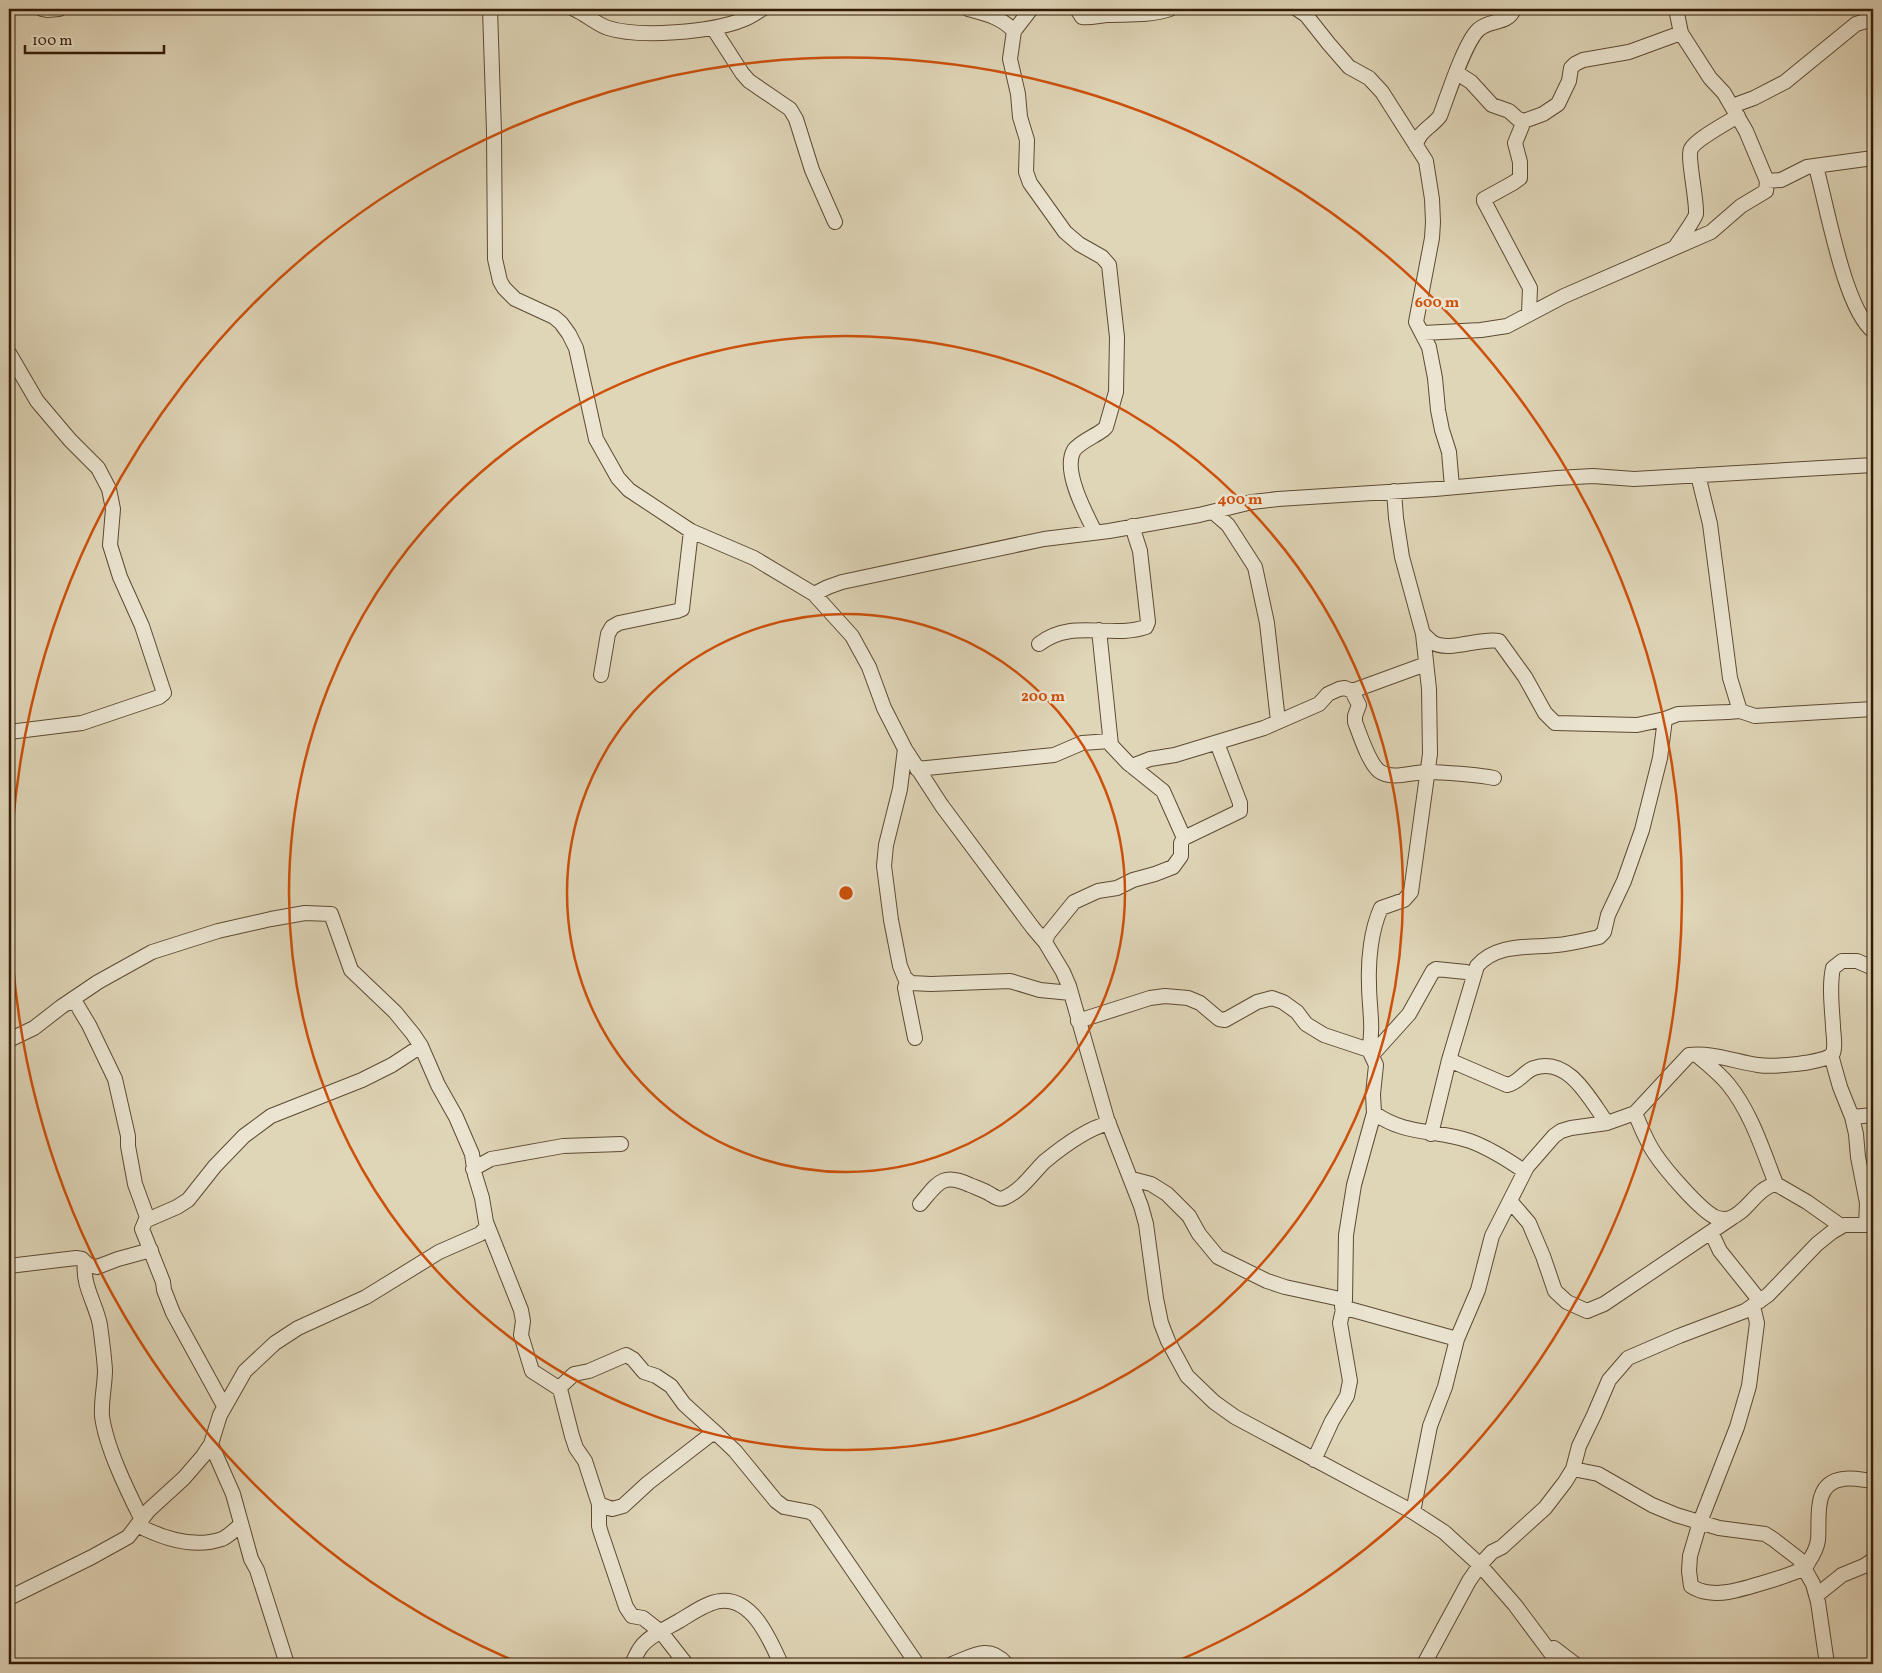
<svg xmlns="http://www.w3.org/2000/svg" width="1882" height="1673" font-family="Vollkorn,serif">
<rect width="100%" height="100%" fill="#dfd5b7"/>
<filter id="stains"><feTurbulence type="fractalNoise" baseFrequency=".004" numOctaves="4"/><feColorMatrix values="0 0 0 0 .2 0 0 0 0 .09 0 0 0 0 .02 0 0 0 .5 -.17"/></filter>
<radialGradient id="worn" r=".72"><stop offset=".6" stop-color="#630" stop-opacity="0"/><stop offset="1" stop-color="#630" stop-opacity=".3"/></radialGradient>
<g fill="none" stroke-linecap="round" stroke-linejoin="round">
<g stroke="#5e4a33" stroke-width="16">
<path id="minor" d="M42,9l5,1 12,-1
M490,9l4,123 1,127 5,22 4,7 11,11 39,18 7,6 8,11 7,14 20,91 22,39 11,12 62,41 63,27 60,36 38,42 17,31 15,41 21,41 37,57 91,122 12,14 18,30 6,14 38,133 34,87 5,18 10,74 5,25 7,18 19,35 27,26 21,15 178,95 31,20 36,33 -11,16 -45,83
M574,9c12,5 22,15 34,19 31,10 104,4 134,-8 7,-2 14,-7 20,-11
M968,9c18,5 33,8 46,22
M1031,9l-17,22 -4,28 8,35 2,23 7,23 -1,32 4,11 35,49 14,12 23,13 7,8 8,72 -1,55 -10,35 -3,3c-8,6 -23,12 -29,20 -12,20 12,64 21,82
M1077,9l5,8c8,1 15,-1 24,-2 22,-1 43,1 64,-6
M1297,9l9,6 23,29 20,23 20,11 13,14 44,69 6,38 1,23 -1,16 -16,84 13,25 6,31 3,32 4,20 7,22 3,35
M713,28l29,45 7,8 41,28 6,10 16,51 23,52
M1457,73l14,9 21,23 17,6 9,8 6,2 19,-7 15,-10 11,-23 2,-13 4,-4 8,-4 46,-8 52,-19
M1732,106l22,-8 31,-16 71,-58 10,-3h7
M1524,121l-9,22 5,19v16l-7,5 -29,16v2l46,87 -1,25
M1416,146c2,-15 16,-19 24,-30 8,-21 24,-72 38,-86 11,-11 30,-5 36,-21
M1816,167c11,38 28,141 57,164
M1767,181l14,-1 26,-13 66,-9
M1676,246c4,-6 19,-27 20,-32 1,-15 -9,-57 -5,-65 4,-9 37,-27 47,-33
M1423,333l58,-3 26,-4 57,-30 147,-64 30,-26 25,-15 1,-10 -21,-50 -22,-38 -14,-15 -29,-45 -5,-24
M9,353l28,48 33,39 28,28 11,21 4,20 -3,36 10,32 22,49 22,67 -5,4 -77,26 -73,9
M1698,475l12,49 20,154 10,33
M1213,512l15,13 27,42 12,56 11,98
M814,594l14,-7 14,-5 202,-43 65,-8 90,-16 53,-13 26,-3 157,-10 122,-11 36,-2 41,3 239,-14
M1099,630l12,115 17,18 35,28 21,47
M1423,634c3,2 6,6 9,8 16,11 48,-5 67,-1l26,36 20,36 10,10 82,2 28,-6
M1039,644c33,-26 71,-5 107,-17l2,-5 -8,-71 -8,-25
M601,675l7,-41 4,-7 7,-4 58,-12 5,-2 9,-78
M1352,691l7,14 -4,11v6c5,13 14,41 24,49 14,10 35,0 50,1 21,1 44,2 65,6
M905,749l-5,40 -14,56 -2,21 7,54 9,46 5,12 6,5 20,1 79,-3 30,9 31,3
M1132,766l18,-7 25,-4 89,-27 55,-24 9,-10 11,-5 6,-1 7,3 74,-27
M917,769l137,-14 28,-12 28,-2
M1045,942l3,-8 26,-32 24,-11 19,-3 16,-8 22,-6 18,-7 8,-11v-13l3,-5 56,-27v-8l-23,-60
M907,981l-2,7 10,50
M70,1001l7,4 12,20 26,54 13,57v10l7,38 12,33 -5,12 21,53 1,8 9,23 51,93
M1078,1021l72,-23 15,-2 23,2 12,5 19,16 6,1 32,-18 15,-4 11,4 14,10 9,12 18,11 45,15 7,15 -3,29 1,19 -20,72 -8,50 -1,65 -5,23 10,58 -3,15 -15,25 -18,39
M9,1040l25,-12 27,-21 37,-25 54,-30 66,-21 53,-12 34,-6 26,1 20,56 44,42 18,22 8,12 17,39 18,32 16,37 3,21 7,23 4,24 35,88 2,11 -2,14 11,36 28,18 12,47 4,12 9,13 14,43 13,5 11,-3 25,-23 62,-48 7,-1 18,17 41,50 8,6 26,5 5,3 102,149
M1369,1050c5,-23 0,-43 0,-66 -1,-24 2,-54 12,-76l23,-8 7,-8 19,-138 -1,-65 -6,-55 -21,-77 -6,-39 -2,-27
M1372,1055l37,-41 24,-43 3,-2 30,3 8,4
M1697,1055c10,9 22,18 31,29 23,28 35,67 48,100
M1831,1055l9,32 12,30 4,17 2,23 9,46 -1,22
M1449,1060l58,25c12,-2 17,-14 27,-17 35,-12 56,32 73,55
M1374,1113c32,23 62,16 96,28 19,7 38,19 54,30
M1635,1113c6,14 11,28 20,41 10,15 45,56 60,63 6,2 10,3 15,1 18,-6 26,-30 46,-34l31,18 34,24
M1852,1117l21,-2
M1431,1134l18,-74 28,-94c20,-23 52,-18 80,-21 13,-1 28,-5 42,-8l5,-5 4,-17 16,-34 18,-51 18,-72 5,-39 13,-5 50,-2 12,-1 15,5 118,-7
M473,1169l18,-10 72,-13 58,-2
M1132,1179l19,5 16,10 22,22 10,18 19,23 49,24 18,6 60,13
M1511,1202l18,21 14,33 12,35 12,11 20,9 17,-7 129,-87
M920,1204c18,-21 22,-32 50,-19 7,3 14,5 20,9 5,3 9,6 14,4 17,-7 28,-24 40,-36 18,-15 42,-33 65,-39
M147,1220l30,-13 11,-7 27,-34 29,-30 27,-20 91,-36 30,-15 29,-19
M1711,1232l9,19 40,50
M85,1263c-3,22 11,41 15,62 2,15 4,30 5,45 0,15 -4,30 -3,46 4,31 25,74 39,102
M9,1266l67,-8 6,1 6,6 9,2 21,-8 33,-9
M1753,1306l4,17 -8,63 -12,41 -37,95 -10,34 -1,15 2,15c10,7 25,8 37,6 12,-2 69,-18 77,-25 2,-1 3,-4 4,-6 4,-6 8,-14 9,-21 2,-21 -6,-57 25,-61 9,-2 20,1 30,2
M1342,1307l115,32
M559,1388l15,-14 15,-3 37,-16 7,4 11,13 12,4 15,10 13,18 33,30
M211,1444l22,50 18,65 6,11 30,94
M1573,1469l25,5 54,31 24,10 43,13 46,6 8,5 26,20 14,25 5,18 9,62
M599,1504v22l2,7 25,74 6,9 11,2 18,14 25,32
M1413,1512l17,-86 15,-39 12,-48 21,-49 14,-54 35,-69 27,-31 7,-5 10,-3 36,-5 28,-10 54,-58c23,-3 47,7 69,10 12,2 69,-1 75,-12 3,-8 0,-19 0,-27 -1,-18 -4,-40 0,-58l9,-7h15l16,7
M137,1525c25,13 56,24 85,14 7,-3 13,-10 19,-14
M1817,1595l25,-20 22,-9 9,-6
M9,1598l83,-41 36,-20 21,-27 35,-32 19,-22 8,-12 9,-29 25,-44 30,-28 23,-15 68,-31 73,-45 41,-18 7,-7
M1554,1648l21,16
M632,1664c3,-6 5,-12 9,-17 8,-11 26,-19 38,-26 12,-7 28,-19 42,-20 32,-3 49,39 60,63
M952,1664c21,-8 37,-20 54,0
M1559,1664l-44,-59 -35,-40 12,-13 10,-5 43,-39 20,-26 8,-13 6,-23 15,-31 15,-35 19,-22 51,-22 66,-25 23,-16 49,-51 15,-12 12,-7h29"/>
</g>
<use href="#minor" stroke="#eae4d0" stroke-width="14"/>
</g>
<g fill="none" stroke="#cd500b" stroke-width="2.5">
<circle cx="846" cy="893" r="279"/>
<circle cx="846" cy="893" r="557"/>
<path d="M519 1663A836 836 0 1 1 1173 1663"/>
</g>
<circle cx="846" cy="893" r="8" fill="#cd500b" stroke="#eae4d0" stroke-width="2.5"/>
<g font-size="15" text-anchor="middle" font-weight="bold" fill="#cd500b" stroke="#eae4d0" stroke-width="5" stroke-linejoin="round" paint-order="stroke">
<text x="1437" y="307">600 m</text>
<text x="1240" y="504">400 m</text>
<text x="1043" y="701">200 m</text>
</g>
<rect width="1882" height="1673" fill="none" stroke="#dfd5b7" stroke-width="30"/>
<rect x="10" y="10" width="1862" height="1653" fill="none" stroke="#331b07" stroke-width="2.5"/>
<rect x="15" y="15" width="1852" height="1643" fill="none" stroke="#331b07"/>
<path d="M25 45v8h139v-8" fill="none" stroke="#331b07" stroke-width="2.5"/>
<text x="32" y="45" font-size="15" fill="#331b07" stroke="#eae4d0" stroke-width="4" paint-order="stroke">100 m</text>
<rect width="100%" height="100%" filter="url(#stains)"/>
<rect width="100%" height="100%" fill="url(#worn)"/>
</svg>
